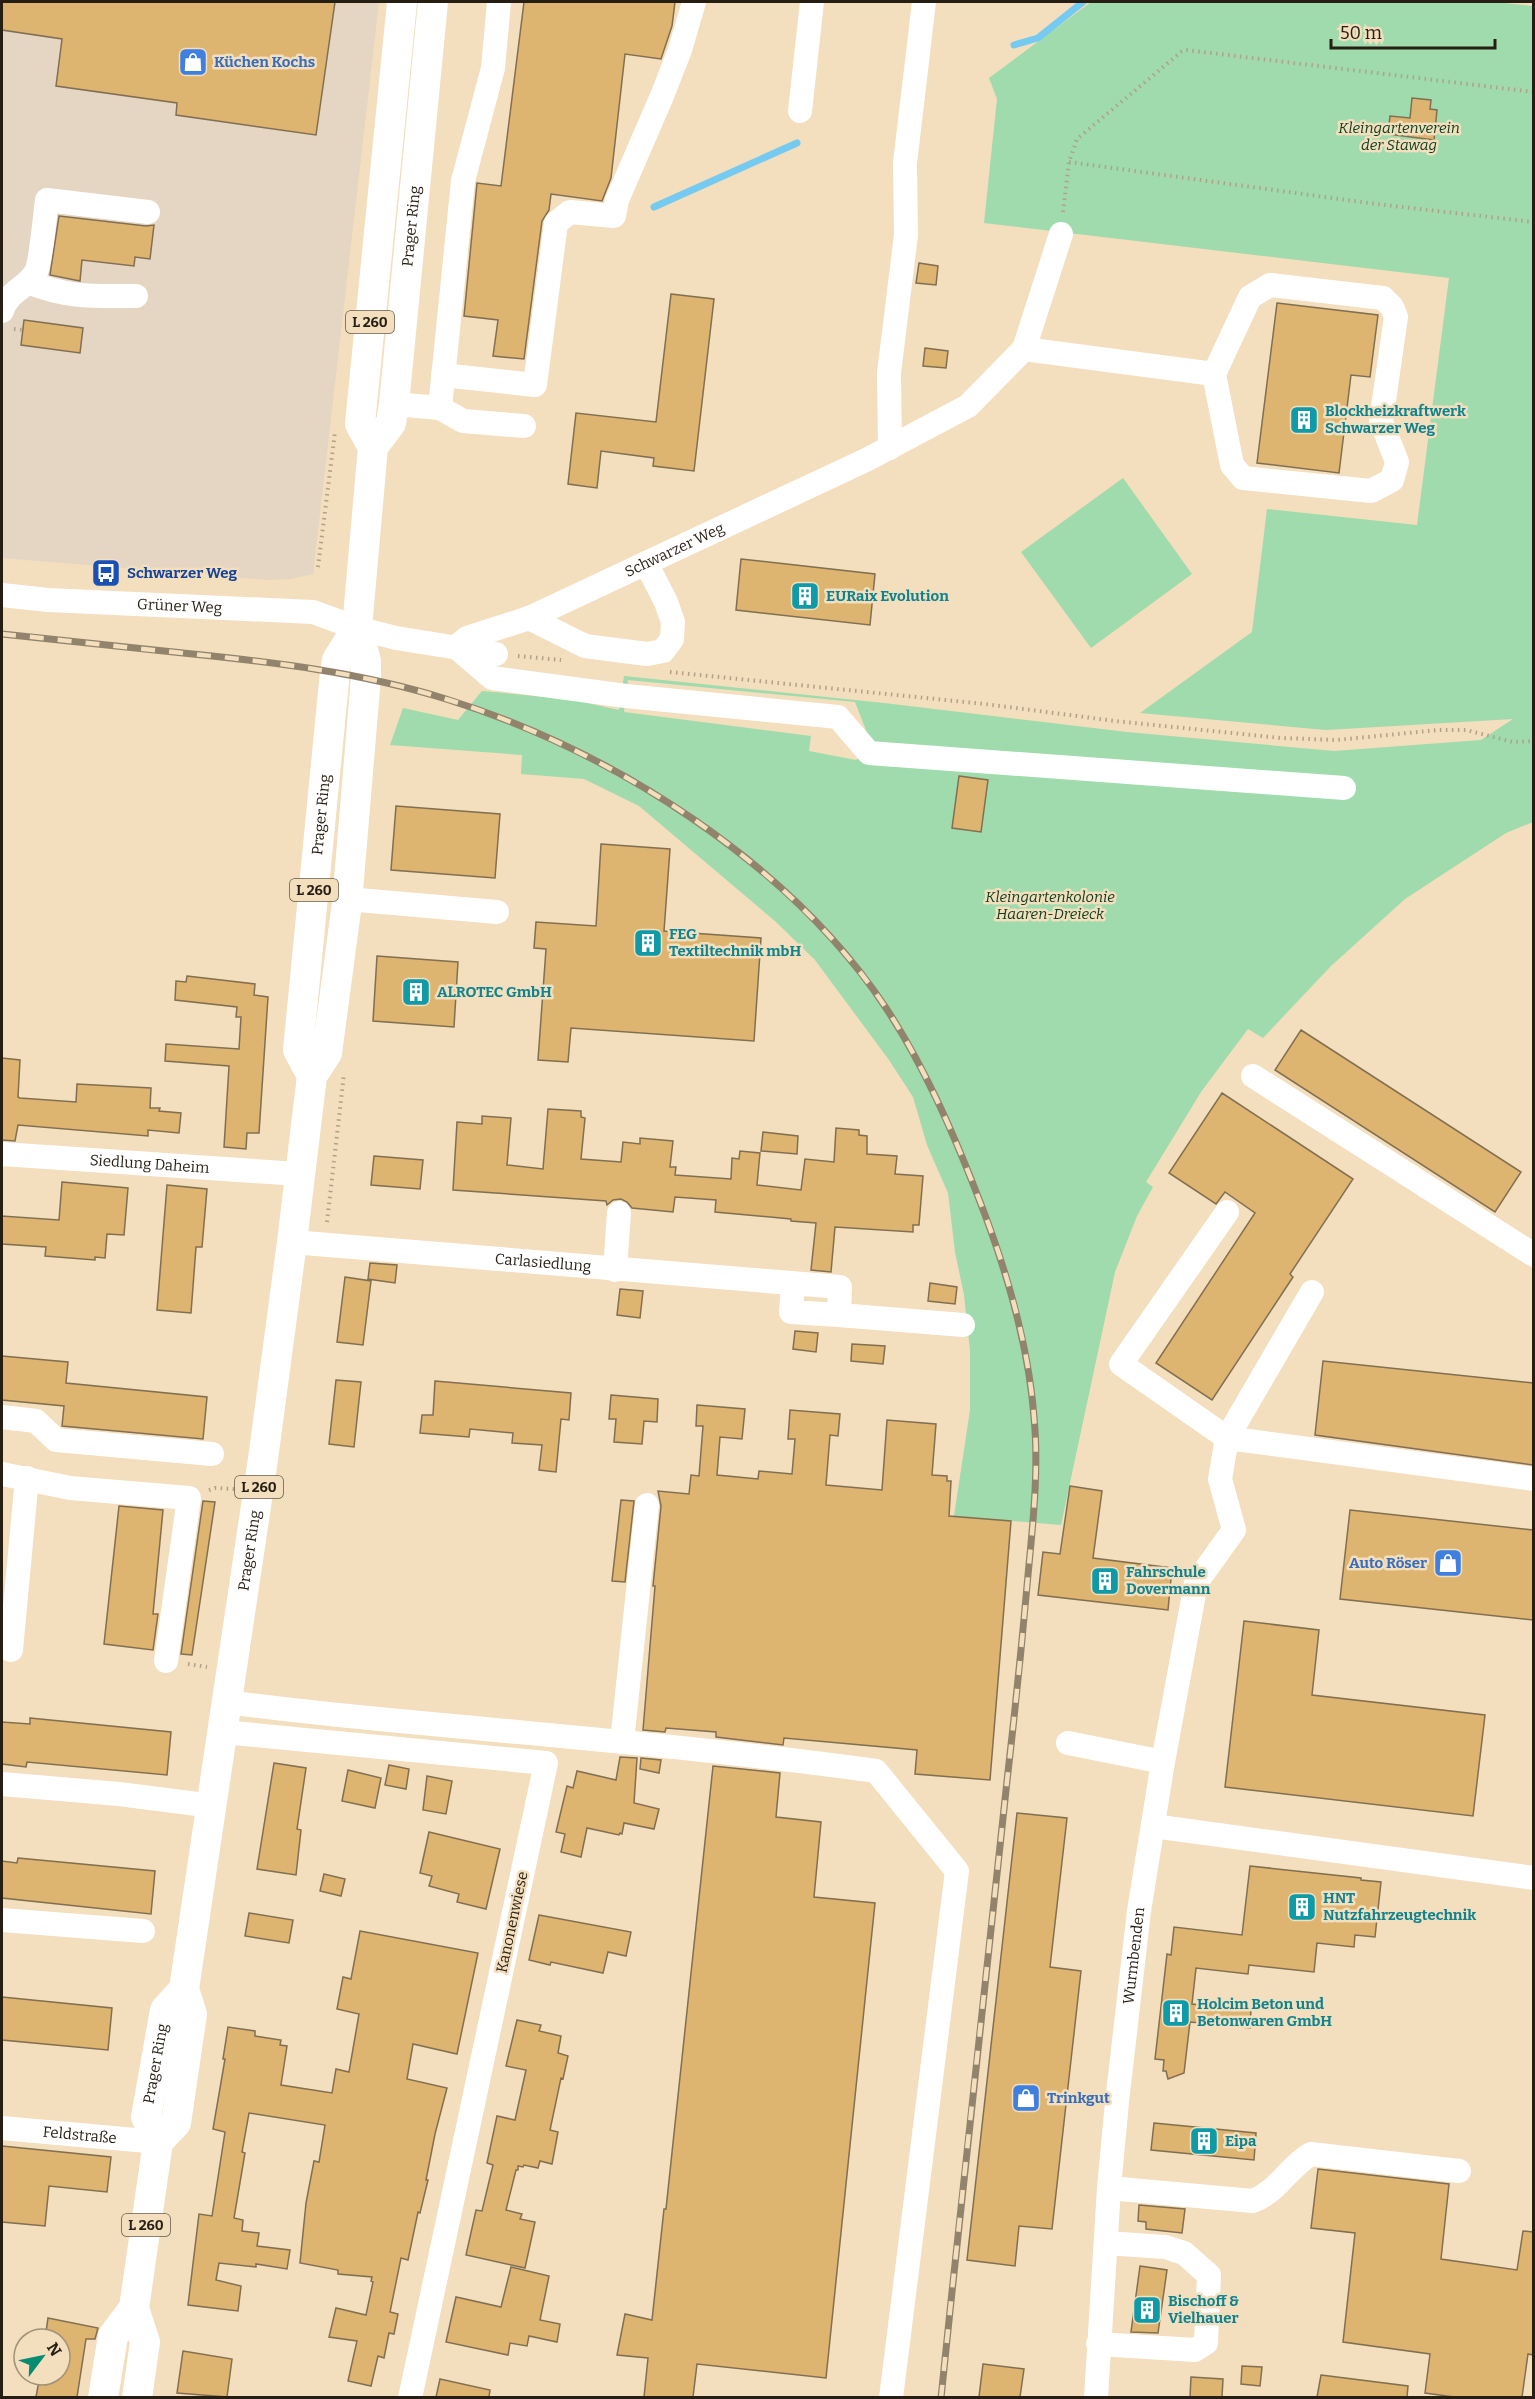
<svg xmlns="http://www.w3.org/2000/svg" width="1535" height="2399" font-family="Bitter,serif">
<rect width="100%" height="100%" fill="#f3debd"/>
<path fill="#e5d5c3" d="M2,2h377l-66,572 -22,5 -23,1 -266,-22z"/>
<path fill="#9fdbad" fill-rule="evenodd" d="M1091,2h403l39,4v816l-27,11 -101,66 -74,67 -68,72 -15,-9 -47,63 -55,90 7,5 -16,29 -22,56 -54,253 -107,-9 16,-106v-60l-6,-55 -9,-43 -7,-59 -21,-48 -14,-48 -24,-37 -74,-100 -39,-38 -137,-116 -55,-27 -63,-5 1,-19 -132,-10 13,-37 55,12 24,-29 87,8 50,11 5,-34 260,27 243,29 207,19 147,-11 32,-21 -187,11 -186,-17 112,-81 15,-123 150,16 32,-247 -465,-55 13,-124 -8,-21zM628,680l227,22 18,46 -17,12 -47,-9 2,-15 -187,-24z
M1123,478l69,96 -101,74 -70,-96z"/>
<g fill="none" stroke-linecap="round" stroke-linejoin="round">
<path stroke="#75caf1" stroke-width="7" d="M1014,45l24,-7 45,-36
M654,207l143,-64"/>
</g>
<path fill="#ddb470" stroke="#826f51" stroke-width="1.5" d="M2,2h333l-19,133 -140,-20 1,-12 -121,-17 6,-47 -60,-9z
M524,2h151l-3,24 -11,33 -36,-5 -14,124 -9,23 -51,-7 -2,16 -7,11 -18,138 -31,-3 5,-36 -34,-4 13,-133 24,3z
M1412,98l19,2 -1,9 7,1 -3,30 -46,-6 2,-18 20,2z
M59,216l87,10 8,-1 -4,34 -15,-2 -1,9 -52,-6 -2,21 -30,-6z
M919,263l19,3 -2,19 -20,-2z
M671,294l43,5 -20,172 -41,-5 1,-8 -53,-7 -4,37 -29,-4 8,-71 80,9z
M1277,303l101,12 -8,62 -19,-2 -12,98 -82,-10z
M24,320l59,8 -3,25 -59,-8z
M925,348l23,3 -2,17 -23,-2z
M741,559l134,15 -5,51 -134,-15z
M959,776l29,4 -7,52 -29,-4z
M396,806l104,8 -5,64 -104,-8z
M601,844l69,5 -6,82 97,7 -7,103 -183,-13 -3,34 -30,-2 8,-111 -12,-1 2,-26 60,4z
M377,956l81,6 -4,65 -81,-6z
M187,976l68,8 -1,11 14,2 -9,136h-12l-1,16 -22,-2 5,-81 -64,-5 1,-17 73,5 2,-32h-5l1,-10 -62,-7 1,-19 10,1z
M1301,1030l220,142 -26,40 -220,-142z
M2,1058l18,2 -2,37 2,1 56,4 1,-18 74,4 -1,20h10l-1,3 22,2 -2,20 -31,-3v6l-130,-11 -3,16 -13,-1z
M1222,1093l131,86 -63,95 3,3 -81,123 -56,-37 99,-150 -30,-21 -9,12 -47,-31z
M548,1109l33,2v6l4,1 -4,41 40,3 2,-20 17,2v-6l33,3 -3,26h6l-1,8 56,4 1,-21 7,1 1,-8 20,2 -3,32 44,5 4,-31 29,3 2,-34 23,2v5l8,1v18l30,2 -2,18 28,2 -4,49h-6v7l-78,-5 -4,45 -20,-2 5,-47 -25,-2v-2l-76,-7 1,-12 -41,-3 -2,15 -41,-4 -5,-6 -6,-3 -8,1 -6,5 -1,-4 -153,-11 4,-68 25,2v-8l29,2 -4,47 36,4z
M763,1132l35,4 -1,18 -36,-3z
M374,1156l49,4 -3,29 -49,-4z
M62,1182l66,6 -4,47 -17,-1 -2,24 -10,-1v3l-50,-4 1,-9 -44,-3v-28l57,4z
M167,1185l40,4 -5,58h-6l-5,66 -34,-3z
M370,1263l27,2 -2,18 -27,-4z
M345,1277l26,4 -8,64 -26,-3z
M930,1283l27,4 -2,17 -27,-3z
M620,1289l23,2 -3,27 -23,-3z
M795,1331l23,2 -2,19 -23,-3z
M852,1344l33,2 -2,18 -32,-3z
M2,1356l66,6 -2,21 141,14 -4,42 -141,-13 2,-20 -62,-6z
M1323,1361l210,22v82l-218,-30z
M336,1380l25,2 -7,65 -25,-3z
M435,1381l136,12 -2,27 -8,-1 -5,53 -17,-2 3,-25 -30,-2 1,-10 -43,-4 -1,8 -49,-4 2,-18h11z
M611,1395l47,4 -1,23 -13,-1 -2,23 -28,-2 2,-23h-7z
M697,1405l48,4 -3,30 -22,-2 -3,38 41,4 1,-8 33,3 3,-35h-7l2,-29 50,4 -2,22 -8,-1 -4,50 56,5 5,-70 49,4 -4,51 15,1v5h4l-2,35 62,5 -21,259 -75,-6 2,-24 -133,-12 -1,7 -67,-8v-5l-50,-4 -1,4 -22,-2 12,-144h-2l8,-80 -3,-15 31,3 2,-19 8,1 4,-50h-7z
M1070,1486l32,5 -9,67 79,10 -4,42 -130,-15 5,-43 17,2z
M621,1500l13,1 -9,81 -13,-1z
M203,1501l12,1 -23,153 -11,-1z
M119,1506l44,4 -10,104h5l-5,36 -49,-6z
M1350,1510l183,20v90l-193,-21z
M1244,1621l75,9 -7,65 173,20 -12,101 -248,-29z
M30,1718l141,14 -4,43 -140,-13 -1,5 -24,-3v-42l28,2z
M620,1757l17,1 -3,45 25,6 -5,20 -30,-6 -2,11 -2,-1 -1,2 -32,-7 -6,29 -20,-5 4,-18 -9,-2 11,-46 6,2 4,-17 39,9z
M641,1758l20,2 -2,13 -19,-4z
M274,1763l32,5 -9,61 4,1 -5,45 -39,-6z
M389,1765l20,4 -3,20 -21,-4z
M713,1766l67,7 -4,44 45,5 -7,75 61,6 -49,475 -129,-14 -4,33h-49l4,-39 -31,-3 8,-41 27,6 12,-111h2z
M348,1770l33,8 -6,30 -33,-7z
M427,1776l25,5 -6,33 -23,-4z
M1017,1813l50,5 -17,149 31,4 -29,258 -33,-3 -4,40 -48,-6z
M429,1832l71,17 -14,60 -29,-7 2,-8 -30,-8 3,-10 -12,-3z
M18,1858l137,13 -4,43 -149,-16v-37l15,2z
M1250,1866l111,12v2l20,2 -6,55 -20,-2 -1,12 -37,-4 -3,29 -65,-7 -1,9 -52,-6 -4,36 59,6 -1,18 -60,-6 -6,51 -16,6 -2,-8h-3l1,-11 -9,-1 12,-105 4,1 3,-28 68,8z
M324,1874l21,5 -4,17 -21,-5z
M249,1913l44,7 -4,23 -44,-7z
M539,1915l92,17 -5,24 -18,-4 -5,21 -52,-11 -1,3 -21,-5z
M360,1931l118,22 -21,101 -44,-10 -6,35 40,9 -12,46 -9,46h2l-8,33 -2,-1 -10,48 -7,-2 -11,54 8,2 -4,20 -5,-1 -5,25 -6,-2 -7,30 -23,-5 9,-40 -28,-4 7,-29 30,7 7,-33 -2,-1 1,-4 -34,-3v-4l-38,-7 6,-60 8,-42 5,1 6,-37 -76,-12 -7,39 3,1 -11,65 9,2 -1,11 17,2 -2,13 33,4 -3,19 -31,-5v3l-37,-4 -3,17 25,6 -3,25 -50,-6 11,-91 13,2 13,-84 -12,-3 12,-70h-2l5,-32 27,4v5l26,4 -1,5 7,1 -6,39 51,8 4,-24 13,3 10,-58 -22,-5 6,-32 8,2z
M2,1997l110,11 -4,42 -106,-10z
M517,2020l24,5 -2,6 22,5 -3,17 10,3 -5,23 -2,-1 -11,52 8,2 -6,32 -12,-3 -2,7 -14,-3 -1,2 -5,-1v4h-2l-10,40 16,4 -2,5 15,3 -10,46 -59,-13 10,-45 6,1 11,-46 -6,-2 10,-47 18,4 11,-50 -20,-4z
M1154,2123l102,10 -2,27 -103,-10z
M2,2146l109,11 -4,35 -58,-6 -4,40 -43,-4z
M1318,2169l131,15 -8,75 76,11 6,-39 10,1v123l-5,-1 -6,43h-68l-29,-4 5,-39 -87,-12 12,-109 -44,-5z
M1139,2205l46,4 -3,24 -36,-4v-7l-8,-1z
M1140,2266l27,4 -9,63 -27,-1z
M511,2267l38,9 -9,44 20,4 -3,18 -28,-6 -2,10 -17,-3 -2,12 -62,-13 10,-45 45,10z
M48,2318l50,10 -3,11h-9l-9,58h-41l4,-22h20v-36h-15z
M183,2351l49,8 -5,38 -50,-4z
M983,2364l41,5 -4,28h-41z
M1242,2366l20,1 -2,19 -19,-2z
M1321,2375l87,11 -1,11h-90z
M1191,2377l32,2 -1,18h-32z
M440,2379l50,11 -1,7h-53z"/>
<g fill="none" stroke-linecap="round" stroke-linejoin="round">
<path stroke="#b2a187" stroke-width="4" stroke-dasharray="1.5 4.5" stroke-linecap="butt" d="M1069,162l307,42 158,18
M1063,212l6,-50 8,-23 104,-87 5,-2 348,42
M14,329l9,1
M318,567l17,-135
M518,656l43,4
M670,672l315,32 130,17 166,17 56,2 101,-10h28l47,12 21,-1
M327,1222l17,-148
M209,1490l6,-2 19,1
M188,1664l19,3"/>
<g stroke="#fff" stroke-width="24">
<path d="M800,111l12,-109"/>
<path d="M28,282c40,16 65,14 108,14"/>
<path d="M2,311c5,-19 25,-23 34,-39 5,-10 9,-58 11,-72l101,12"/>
<path d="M1024,349l190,25 18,91 11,13 128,13 21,-11 5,-18 -16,-41 15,-104 -4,-10 -9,-9 -113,-13 -20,12 -36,77"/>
<path d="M443,375l92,10 21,-162 14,-11 44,4 3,-16 45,-104 18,-46 14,-48"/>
<path d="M394,404l46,4 23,-227 30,-113 6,-66"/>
<path d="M440,408l23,13 61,5"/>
<path d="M890,448l-1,-75 17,-138 -1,-72 19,-161"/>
<path id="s1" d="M2,595l46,5 265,12 44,16 39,10 100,16"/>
<path d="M529,618l56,28 62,8 16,-3 9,-12 1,-17 -7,-20 -20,-39"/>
<path d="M456,647l36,31 134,18 212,21 31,36 475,35"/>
<path id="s2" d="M456,647l11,-9 62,-20 339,-159 100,-53 56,-57 37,-115"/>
<path d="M347,899l150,13"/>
<path d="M1253,1076l281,179"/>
<path id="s3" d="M2,1154l297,20"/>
<path d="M1227,1212l-106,152 106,74 307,41"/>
<path id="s4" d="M292,1242l548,45 -1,28 124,10"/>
<path d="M615,1270l4,-57"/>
<path d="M793,1284l-2,28 48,3"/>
<path d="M2,1417l34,4 20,19 156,14"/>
<path d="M2,1474l68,14 119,10 -23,163"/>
<path d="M11,1650l16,-172"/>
<path d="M228,1702c78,11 157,18 236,25 137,13 275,25 412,44l81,100 -66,527"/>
<path d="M223,1732l323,31 -136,635"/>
<path d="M622,1742l25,-237"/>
<path d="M1068,1743l95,19"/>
<path d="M2,1784l117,10 94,12"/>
<path d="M1153,1826l381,52"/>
<path d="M2,1920l141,11"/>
<path id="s5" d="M2,2128l156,14"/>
<path d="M1109,2188l144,13c27,-11 35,-34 58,-47l148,17"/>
<path d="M1098,2344l97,6 11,-7 3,-68 -25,-22 -19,-6 -59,-4"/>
<path id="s6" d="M1096,2398l13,-210 8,-86 22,-191 24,-149 33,-179 38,-53 -14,-51 7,-41 85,-146"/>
</g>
<g stroke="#fff" stroke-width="30">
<path d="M373,447l-13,-23 42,-422"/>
<path id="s7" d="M312,1076l-14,-26 37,-378 2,-12 20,-32"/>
<path id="s8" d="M158,2142l-12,-25 19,-107 19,-21"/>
<path d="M103,2398l10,-62 21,-28"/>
<path id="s9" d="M137,2398l8,-56 -11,-34 24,-166 18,-19 16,-109 -8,-25 79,-530 29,-217 20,-166 15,-23 20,-150 19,-226v-16l-9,-33 16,-181 18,-24 3,-19 39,-402"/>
</g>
<g stroke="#92836c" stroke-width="7">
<path id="rail" d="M2,634c60,6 120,13 181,19 89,9 177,19 263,46 165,51 344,164 440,309 38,58 66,122 91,186 28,71 51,146 57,223 5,52 -1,106 -6,158 -6,68 -13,137 -21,206 -22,205 -45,411 -66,617"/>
</g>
<use href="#rail" stroke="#f3debd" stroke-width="4.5" stroke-dasharray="14" stroke-linecap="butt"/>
</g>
<defs>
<g id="shop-square" transform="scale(1.5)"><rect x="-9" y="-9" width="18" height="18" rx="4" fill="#3f7fe0" stroke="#f3debd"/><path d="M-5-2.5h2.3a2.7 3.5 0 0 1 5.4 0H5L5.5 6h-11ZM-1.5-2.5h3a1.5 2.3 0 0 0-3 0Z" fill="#fff"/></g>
<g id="building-square" transform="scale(1.5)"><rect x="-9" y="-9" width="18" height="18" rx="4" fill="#0f9aa8" stroke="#f3debd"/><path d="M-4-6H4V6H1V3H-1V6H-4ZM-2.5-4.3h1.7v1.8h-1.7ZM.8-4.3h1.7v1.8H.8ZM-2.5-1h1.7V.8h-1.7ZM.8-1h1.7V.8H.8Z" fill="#fff"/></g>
<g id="bus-square" transform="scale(1.5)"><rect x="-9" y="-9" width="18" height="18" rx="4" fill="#1a4fb4" stroke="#f3debd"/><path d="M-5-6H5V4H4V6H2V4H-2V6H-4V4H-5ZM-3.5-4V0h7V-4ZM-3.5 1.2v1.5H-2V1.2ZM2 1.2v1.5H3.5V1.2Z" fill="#fff"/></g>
</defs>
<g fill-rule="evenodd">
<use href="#shop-square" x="193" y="62"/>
<use href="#building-square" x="1304" y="420"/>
<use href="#bus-square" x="106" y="573"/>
<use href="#building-square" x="805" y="596"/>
<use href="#building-square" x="648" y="943"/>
<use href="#building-square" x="416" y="992"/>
<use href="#shop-square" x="1448" y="1563"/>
<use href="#building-square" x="1105" y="1581"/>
<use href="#building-square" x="1302" y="1907"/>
<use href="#building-square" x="1176" y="2013"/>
<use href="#shop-square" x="1026" y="2098"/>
<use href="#building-square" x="1204" y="2141"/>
<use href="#building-square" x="1147" y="2310"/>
</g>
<g text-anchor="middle" stroke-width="5" stroke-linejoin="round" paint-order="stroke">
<g fill="#f3debd" stroke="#645845" stroke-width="1.5">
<rect x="346" y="311" width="48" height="22" rx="4.5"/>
<rect x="290" y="879" width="48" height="22" rx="4.5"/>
<rect x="235" y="1476" width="48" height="22" rx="4.5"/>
<rect x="122" y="2214" width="48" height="22" rx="4.5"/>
</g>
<g font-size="14" font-weight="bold" fill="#261e12">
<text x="370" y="327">L 260</text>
<text x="314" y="895">L 260</text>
<text x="259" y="1492">L 260</text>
<text x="146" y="2230">L 260</text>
</g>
<g font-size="15" font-weight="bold" fill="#366cbe" stroke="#f3debd" text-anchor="start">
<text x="214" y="67">Küchen Kochs</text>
<text x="1427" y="1568" text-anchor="end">Auto Röser</text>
<text x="1047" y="2103">Trinkgut</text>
</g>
<g font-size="15" font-style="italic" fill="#093e1e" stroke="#f3debd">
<text x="1399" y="133">Kleingartenverein<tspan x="1399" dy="17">der Stawag</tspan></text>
<text x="1050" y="902">Kleingartenkolonie<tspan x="1050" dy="17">Haaren-Dreieck</tspan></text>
</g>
<g font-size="15" fill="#261e12" stroke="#f3debd">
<text dy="5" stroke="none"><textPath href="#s9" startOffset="2210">Prager Ring</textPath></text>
<text dy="5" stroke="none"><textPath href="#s2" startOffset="240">Schwarzer Weg</textPath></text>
<text dy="5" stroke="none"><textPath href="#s1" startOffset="178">Grüner Weg</textPath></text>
<text dy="5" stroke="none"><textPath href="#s7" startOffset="266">Prager Ring</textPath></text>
<text dy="5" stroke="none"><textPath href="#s3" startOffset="148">Siedlung Daheim</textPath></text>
<text dy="5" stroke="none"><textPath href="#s4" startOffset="252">Carlasiedlung</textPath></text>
<text dy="5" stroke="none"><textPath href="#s9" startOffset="866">Prager Ring</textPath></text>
<text transform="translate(512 1922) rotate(-78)" y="5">Kanonenwiese</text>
<text dy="5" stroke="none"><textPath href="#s6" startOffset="444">Wurmbenden</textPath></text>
<text dy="5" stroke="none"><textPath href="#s8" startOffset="82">Prager Ring</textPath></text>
<text dy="5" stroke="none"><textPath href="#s5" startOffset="78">Feldstraße</textPath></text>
</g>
<g font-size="15" font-weight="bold" fill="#0d838f" stroke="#f3debd" text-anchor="start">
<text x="1325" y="416">Blockheizkraftwerk<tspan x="1325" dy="17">Schwarzer Weg</tspan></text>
<text x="826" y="601">EURaix Evolution</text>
<text x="669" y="939">FEG<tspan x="669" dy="17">Textiltechnik mbH</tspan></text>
<text x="437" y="997">ALROTEC GmbH</text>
<text x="1126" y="1577">Fahrschule<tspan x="1126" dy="17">Dovermann</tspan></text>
<text x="1323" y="1903">HNT<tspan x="1323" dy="17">Nutzfahrzeugtechnik</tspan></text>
<text x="1197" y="2009">Holcim Beton und<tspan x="1197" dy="17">Betonwaren GmbH</tspan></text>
<text x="1225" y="2146">Eipa</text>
<text x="1168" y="2306">Bischoff &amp;<tspan x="1168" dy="17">Vielhauer</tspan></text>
</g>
<g font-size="15" font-weight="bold" fill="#164399" stroke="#f3debd" text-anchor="start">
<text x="127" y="578">Schwarzer Weg</text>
</g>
</g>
<rect width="1535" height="2399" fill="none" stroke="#261e12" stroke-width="6"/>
<g transform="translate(42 2357) rotate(58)"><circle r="28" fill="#f3debd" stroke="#a19179" stroke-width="1.5"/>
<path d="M0-4.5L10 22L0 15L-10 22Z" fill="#068c73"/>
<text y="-9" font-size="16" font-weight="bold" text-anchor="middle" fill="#261e12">N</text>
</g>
<path d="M1331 39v9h164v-9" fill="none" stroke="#261e12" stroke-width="3"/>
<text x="1340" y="39" font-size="18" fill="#261e12" stroke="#f3debd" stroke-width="4.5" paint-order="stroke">50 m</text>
</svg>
